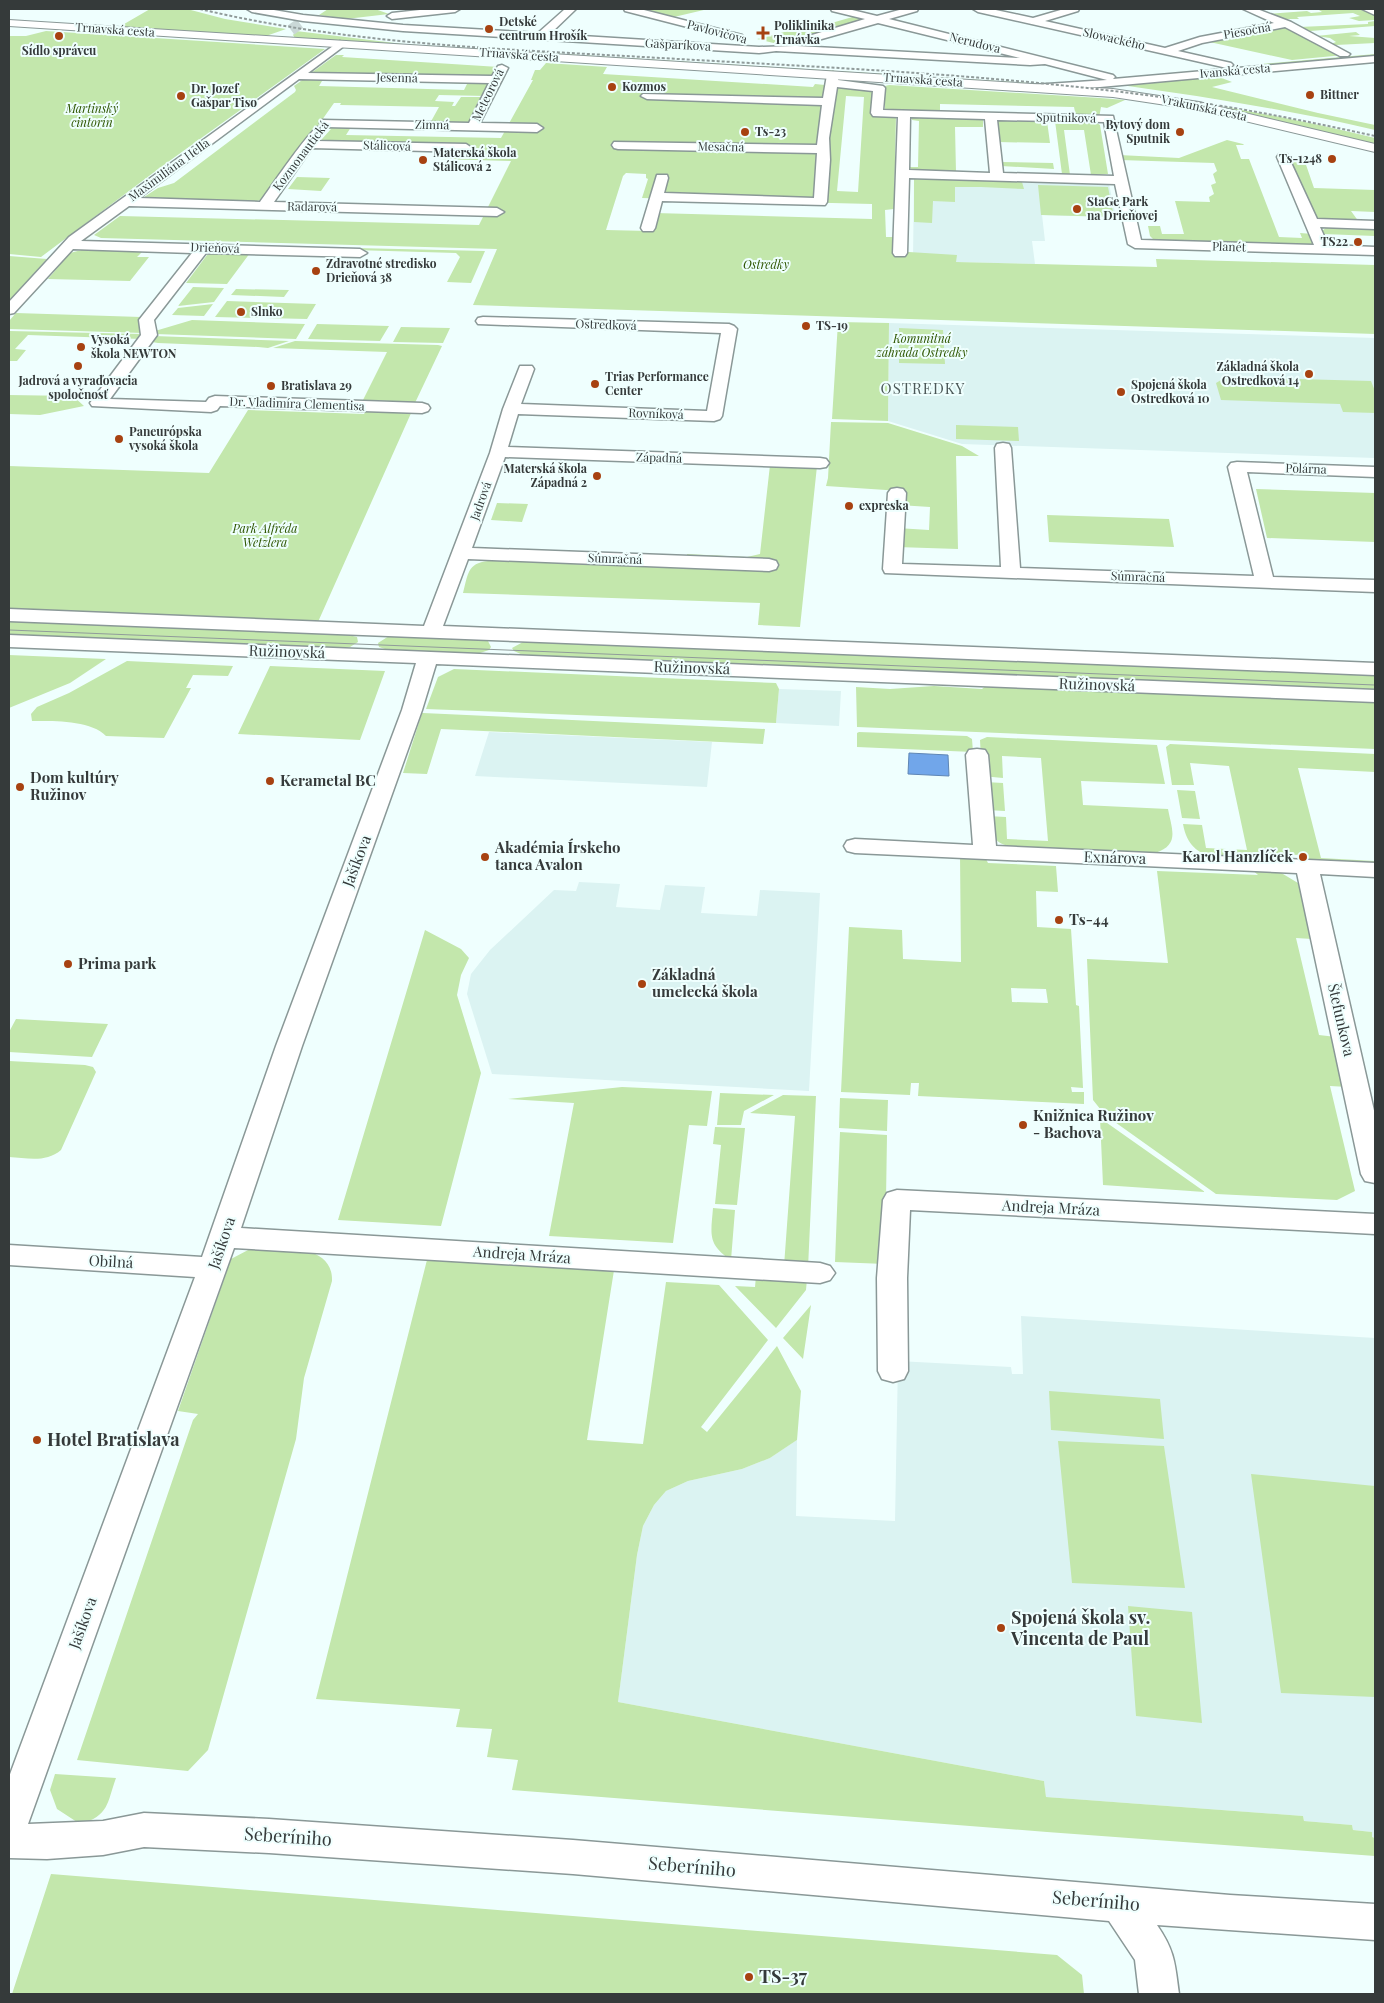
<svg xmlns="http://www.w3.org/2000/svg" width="1384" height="2003" font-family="'Playfair Display',serif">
<rect width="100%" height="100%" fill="#effffe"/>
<path fill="#dbf3f2" d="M914,179l195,5 7,33 -74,-2 3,26h-13l3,23 -122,-3z
M889,323l486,15v120l-413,-14 -74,-23z
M779,689l62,2 -2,35 -63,-3z
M489,732l223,10 -5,45 -232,-11z
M579,882l41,2 -4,23 44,3 5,-25 40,2 -4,26 56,3 3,-26 60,3 -11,198 -317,-17 -25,-80 4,-20 19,-24 64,-60 22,1z
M1021,1316l354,22v500l-3,-1v-5l-19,-2 -1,-5 -48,-4 -1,-5 -257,-19 -2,-16 -426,-79 19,-147 6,-29 11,-21 12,-14 22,-10 54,-12 28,-11 27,-18 -1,76 99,5 3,-160 113,6 1,7h11z"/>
<path fill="#c3e7ac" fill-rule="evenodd" d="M150,9h37l38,10 61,10 -20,7 -147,-9z
M328,9h47l14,5 -43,5 -27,-4z
M641,9h67l-34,8z
M1358,9l17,5v6l-16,1 -10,-3 11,-2 -7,-3 -56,4 2,2h-15l-17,-5 40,-3 4,2 11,-1 -3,-2z
M856,16l9,3 -87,25 -21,-5 35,-9 8,2z
M1375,21v5l-65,5 -11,-4 69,-3v-2z
M1288,27l56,28 -52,5 -87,-19z
M46,31l279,18 -164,118 -120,90 -32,-3v-218h17z
M296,31l107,13 643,40 -9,1 -742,-47 -2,-3z
M1356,32l4,3 -11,1 26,2v5l-39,2 -5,-1 5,-2 -6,-4 -14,-2z
M1375,54v3l-109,9 -5,-2z
M336,55h8l-2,2 157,10 -4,7 -10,4 -174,-5z
M546,63l61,4 -4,7 210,13 2,-3 59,6 -2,24 24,1 -2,94 -9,1 1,27h9l-2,14 64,4 -1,7 201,5 -1,-8 219,6v69l-902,-29 24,-56 -396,-11 -7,-3 26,-19 359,9 32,-64 -73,-2 3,-7 -128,-3 18,-20h-7l4,-6 25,1 -7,11 155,3 32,-58h-2l4,-10h5zM846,96l18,1 -6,95 -21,-1zM626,173l20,1v4l2,1 -6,19 230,6v15l-217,-6 -6,18 -43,-1 17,-54z
M1219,77l13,5 -20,5 106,26 57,12v5c-84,-20 -169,-33 -254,-45z
M305,78h33l-4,3h-12l-3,5 145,4 3,-6 -17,-1 2,-3 37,3 -3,13 -47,-1 -4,6 19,1 -2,4h3l6,-9h24l-15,25 -3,2 -38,1 10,-18 -99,-2 1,-2h-7l-67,95 -17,5 -109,-4 17,-11 16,-5 121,-91 1,-2 -2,-4z
M889,85l211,13 25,2 -18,8 -6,-1 -2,11 -23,-1 -2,-10 -134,-3v6h-10v4l-41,-2 -4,-3v-23z
M1141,94c79,11 157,25 234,44v8l-87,-23z
M916,117l67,3v7h-28l1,45c-13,-1 -37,6 -47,-5h9l1,-46 -7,-1v-2z
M996,120l51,1 3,22 -52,-1z
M1055,121l40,1 5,3 8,49 -17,1 -7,-45h-20l6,45 -8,-1z
M1227,140l16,4 1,1h-8l5,14h8l30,78 23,1 -2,-5 13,1 2,10 -4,2 -156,-5 -5,-5 -2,-10h12l2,8h22l-9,-33 35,1 -1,-5 5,-3 -3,-9 5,-2 -3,-9 4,-3 -3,-8 -94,-3 -1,-5 60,3z
M1297,159h7l10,29 61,2v22l-24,-1 8,11 -35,-2 -11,-4 -23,-51z
M1000,162l53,1 1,6 -53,-3z
M297,177l33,1 -9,13 -33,-2z
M914,179l108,3 2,7 -43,-2h-26v15l-22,-1 -1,22 -18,-1z
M1038,185l70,2 6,30 -73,-2z
M1339,226l1,3 35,1v6l-52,-2 -1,-3 5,-4z
M89,248l55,2 -7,7h12l-19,24 -82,-2 22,-26z
M356,248l129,3 -14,32 -24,-1 13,-25 -4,-4 -102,-3z
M214,252l36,1 -23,31 -41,-1 21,-28z
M9,256l38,3 -38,42z
M193,287l31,1 -10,14 -36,4z
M236,289l53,1 -5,7 -53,-2z
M227,301l89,3 -9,15 -92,-2z
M213,304l-9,12 -32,-1 6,-7z
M16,313l125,4 2,16 -134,-4v-8z
M192,320l113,4 -9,15 -141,-5v-3z
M838,322l51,1 -1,98 -56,-2z
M317,324l72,2 -9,15 -72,-2z
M401,327l49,1 -7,15 -50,-1z
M899,328l44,2 2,34 -46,-1z
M9,331l133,3 -1,5 -113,-4 -13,14 11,1 -9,11h-8z
M154,336l135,5 -21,7 -10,-1 -100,-4 -6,-1z
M295,341l143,4 4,1 -28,59h-24l1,-4 -28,-1 24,-48 -114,-4z
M1226,377l145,4 4,10v22l-32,-1 -3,-8 -119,-4 -5,-17z
M9,395l64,1 11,10 -44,9 -31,-1z
M367,409l45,2 -94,211 -309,-12v-144l200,7 39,-63 116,4z
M831,422l57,1 74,23 17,10h-23l2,93 -61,-2v-19l32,2 1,-23 -31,-2 2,-14 -75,-5 2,-8z
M956,425l62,2 1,14 -63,-2z
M770,465l47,1 -17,161 -42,-2 2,-22 -297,-10c5,-18 4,-30 25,-32l5,-12 194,7v-2l60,3 13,-3z
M1256,489l119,4v49l-108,-4z
M497,503l31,1 -6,18 -31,-2z
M1047,515l122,4 5,28 -125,-5z
M9,620l335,14 13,3 1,5 -8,5 -15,2 -326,-13z
M389,636l93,3 6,2 3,6 -2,3 -12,4 -86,-3 -12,-4 -1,-4z
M530,641l845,33v17l-850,-35 -11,-5 -2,-3 11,-6z
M9,655l97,4 -36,24 -61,25z
M127,661l106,5 -5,10 -35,-1 -7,13h5l-27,50 -58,-2c-15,-16 -53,-15 -74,-15l-1,-7 6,-7 32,-14z
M270,666l115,5 -25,69 -122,-6z
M454,669l322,14 3,6 -3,34 -350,-14 12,-32z
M987,685l388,16v48l-518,-22 -1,-40 34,2 44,-3 48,3z
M422,713h1l342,16 -2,15 -322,-15 -14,45 -24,-1z
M859,732l108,4 5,3 1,13 -116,-5v-14z
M987,737l170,8 8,39 -84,-3 2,24 85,4c4,21 12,36 -13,44l-135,-4c-26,-6 -27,-8 -33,-33l19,1 1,22 41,2 -7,-83 -39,-2 1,22 -21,-2 -2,-36z
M1170,744l205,10v18l-77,-4 23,90 54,3v5l-73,-4 -3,-7 -37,-2 1,7c-33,-2 -73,6 -80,-36l19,1 4,23 41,2 -18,-84 -39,-3 4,22h-22l-6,-38z
M985,782l18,1 2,28 -19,-1z
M1177,790l18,1 5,28 -18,-1z
M960,854l24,1 4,8 68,3 2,26 -22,-1 1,36 34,2 5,76 3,1 4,82 -12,-1 1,5h12v12l-166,-8 1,-13h-8l-1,12 -69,-3 8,-165 53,3 1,29 58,3zM1011,988l35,1 2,14 -36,-1z
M1249,867l29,4 20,12 14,56 -16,-1 23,97 17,2 12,50 -18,-1 25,105 -18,9 -121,-6 -111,-79 -12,-15 -6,-141 81,4 -11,-92 101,4z
M425,930l36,19 8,9 -8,17 -4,20 24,78 -40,153 -103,-6z
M16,1019l92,5 -16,33 -83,-5v-20z
M9,1061l76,4 8,2 3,5 -35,78c-15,13 -34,8 -52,7z
M622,1087l90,4 -5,35 -18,-1 -16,118 -124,-7 25,-133 -66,-4z
M720,1093l54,2 -30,16 -3,14h-24z
M783,1095l33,1 -8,172 -24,-2 11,-150 -45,-3z
M840,1098l48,2 -1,31 -48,-3z
M1100,1118l105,74 -102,-7z
M715,1127l30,1 -8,77 -22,-1 6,-59 -8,-1z
M840,1132l47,3 -2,129 -50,-2z
M713,1208l22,2 -4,50c-24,-16 -20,-26 -18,-52z
M270,1247c25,2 63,1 62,34l-28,97 -8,61 -88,311 -20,21 -111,-11 116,-340 5,-6 -20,-3 53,-152 19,-10z
M429,1252l186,12 -28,176 56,4 23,-162 53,3 49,55 -67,87 6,5 70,-86 24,45 -4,49 -27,18 -28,11 -54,12 -22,10 -12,14 -11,21 -6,29 -19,147 426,79 2,16 257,19 1,5 48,4 1,5 19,2v5l3,1v18l-328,-24 -535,-42 6,-30 -31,-3 5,-28 -36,-2 4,-18 -144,-10z
M756,1276l51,3 -1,11 -30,38 -41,-42 20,1z
M811,1305l-8,54 -20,-21z
M1049,1391l111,8 4,40 -113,-9z
M1058,1441l106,5 21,142 -113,-5z
M1251,1474l124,12v211l-94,-4z
M1128,1606l64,6 10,111 -66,-7z
M55,1774l61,4c-9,25 -7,38 -36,46l-23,-15 -7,-19z
M51,1874l1006,81 25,20 2,19h-1072z"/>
<path fill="#71a6ea" stroke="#5f86b5" d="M909,753l39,2 1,21 -41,-2z"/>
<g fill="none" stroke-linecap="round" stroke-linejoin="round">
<path stroke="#cad8d7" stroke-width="11" stroke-dasharray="11 5.5" stroke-linecap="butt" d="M291,30l11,-8"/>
<g stroke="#8a9897" stroke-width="3">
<path id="minor" d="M247,9h21l35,6 100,10 135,8 27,-24h11l-26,25 209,13 35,-1 -3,-3 1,-2 73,-22 -33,-8 -1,-2h17l29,7 26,-7h15l-1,2 -28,8 224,56 2,2 -2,2 262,-23v6l-275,25 -64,3 -4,-1 -2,-2 2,-2 75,-5 -62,-16 -15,1 -254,-14 -17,2 -356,-22 -100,-10 -51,-9zM878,23l142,35 -223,-12z
M429,9h31l-5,3 -63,7 -5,-3 5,-3z
M624,9h16l102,26 1,2 -5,3 -113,-29z
M973,9h18l42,9 31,-9h15l-1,2 -33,10 120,27 35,-11 74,-14 -31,-14h14l34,13 59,32 -2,2h-8l-55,-29 -83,16 -24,8 53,12 2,2 -2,2 -4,1 -249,-56z
M1362,9h13v6z
M340,41l5,3 -1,2 -36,27 184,3 6,-10 4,-1 6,3 -28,55 57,1 6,4 -6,4 -211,-5 -4,-1 -2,-3 2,-3 147,3 20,-40 -190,-4 -160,119 121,4c9,-12 49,-72 58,-75l6,4 -7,10 149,3 6,4 -6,4 -154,-4 -38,54 223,6 7,4 -7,4 -368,-10 -48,35 279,8 7,4 -7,4 -154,-4 -52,67 3,15 -47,64 96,3 3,-4 6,-2 207,7 6,2 2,3 -2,3 -6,2 -202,-7 -3,4 -6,2 -119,-6 -2,-3 51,-68 -2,-15 53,-67 -119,-4 -59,64 -5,1v-12l60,-65z
M833,72l6,3 -1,5 45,6 2,2 -2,22 230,6 28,124 173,5 -37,-88 2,-3h8l30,65 58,2v8l-55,-2 8,18 47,2v8l-240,-7 -7,-4 -13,-60 -206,-6 -2,75 -2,3h-10l-2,-3 5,-136 -25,-1 -2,-3 2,-22 -36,-4 -8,51 1,22 -3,42 -2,3 -163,-4 -7,27 -2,3h-10l-2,-3 16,-53h10l1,3 -4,15 150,5 3,-45 -199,-4 -4,-1 -2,-3 2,-3 203,3 5,-40 -175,-6 -6,-3 2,-2 180,4 4,-23zM910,117l75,2 5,54 -81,-3zM997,120l107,2 10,54 -111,-3z
M483,317l246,7 5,2 3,3 -15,87 -2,3 -6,2 -196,-7 -10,33 312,11 6,1 3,4 -3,4 -6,1 -315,-11 -33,91 297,11 7,2 2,4 -2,4 -7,2 -301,-12 -25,67 932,37v12l-1366,-54v-12l415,17 66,-173 13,-44 17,-43h12l2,3 -13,35 186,7 14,-78 -243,-9 -2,-3 2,-3z
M1003,443l6,1 2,4 9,120 234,8 -26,-109 3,-4 6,-1 138,5v10l-128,-5 26,105 102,3v12l-490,-19 -2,-4 5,-76 3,-4 6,-1 6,1 3,4 -4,71 99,3 -6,-119 2,-4z
M9,635l1366,55v12l-939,-38 -14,46 -120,336 -61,182 579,35 10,3 5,7 -5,7 -10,3 -586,-35 -206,576 75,-3 41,-8 125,6 304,21 657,55 145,9v36l-218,-15c18,26 18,39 22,69h-40l-4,-34 -26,-39 -536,-47 -304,-21 -125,-6 -41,8 -56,4 -38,-1v-81l186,-500 -186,-12v-20l193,12 74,-211 126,-336 14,-47 -407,-16z
M977,749l8,1 3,5 8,91 379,17v14l-55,-3 55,241v68l-10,-2 -4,-7 -64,-301 -442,-20 -8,-2 -3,-5 3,-5 8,-2 118,6 -7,-90 3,-5z
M897,1190l478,24v20l-465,-24 -3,68 1,93 -4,8 -11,3 -11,-3 -4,-8 -1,-93 6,-78 4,-7z"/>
</g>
<g stroke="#8a9897" stroke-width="2">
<path id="major" d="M9,20l1104,69 86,13 176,42v8l-176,-42 -86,-13 -1104,-71z"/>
</g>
<use href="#minor" fill="#fff" fill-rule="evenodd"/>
<use href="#major" fill="#fff" fill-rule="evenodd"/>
<path stroke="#909b9a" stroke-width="1" d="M9,630l1366,55"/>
<path stroke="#909b9a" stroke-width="2" stroke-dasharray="3 2" stroke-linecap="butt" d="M200,9c151,36 306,40 461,49 174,10 348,17 521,42 65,9 129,22 193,36"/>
</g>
<g fill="#a74211" stroke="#effffe" stroke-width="2">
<circle cx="489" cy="29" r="5"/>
<path d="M760.5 25.5h5v5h5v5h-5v5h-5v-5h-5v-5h5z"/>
<circle cx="59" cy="36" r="5"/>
<circle cx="612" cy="87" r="5"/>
<circle cx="1310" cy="95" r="5"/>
<circle cx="181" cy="96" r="5"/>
<circle cx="745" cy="132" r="5"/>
<circle cx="1180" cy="132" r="5"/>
<circle cx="1332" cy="159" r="5"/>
<circle cx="423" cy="160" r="5"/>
<circle cx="1077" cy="209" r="5"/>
<circle cx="1358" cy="242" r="5"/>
<circle cx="316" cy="271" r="5"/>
<circle cx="241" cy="312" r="5"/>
<circle cx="806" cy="326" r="5"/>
<circle cx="81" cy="347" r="5"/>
<circle cx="78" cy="366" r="5"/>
<circle cx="1309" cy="374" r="5"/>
<circle cx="595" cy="384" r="5"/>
<circle cx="271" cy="386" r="5"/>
<circle cx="1121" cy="392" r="5"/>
<circle cx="119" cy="439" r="5"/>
<circle cx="597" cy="476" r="5"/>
<circle cx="849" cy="506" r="5"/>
<circle cx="270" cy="781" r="5"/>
<circle cx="20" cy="787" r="5"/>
<circle cx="485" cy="857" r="5"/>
<circle cx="1303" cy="857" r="5"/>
<circle cx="1059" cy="920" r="5"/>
<circle cx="68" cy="964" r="5"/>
<circle cx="642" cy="984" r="5"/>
<circle cx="1023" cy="1125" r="5"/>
<circle cx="37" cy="1440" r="5"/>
<circle cx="1001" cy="1628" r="5"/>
<circle cx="749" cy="1977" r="5"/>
</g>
<g text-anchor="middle" stroke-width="4" stroke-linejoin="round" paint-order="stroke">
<g font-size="12" font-weight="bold" fill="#353a3a" stroke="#effffe" text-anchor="start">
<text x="499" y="26">Detské<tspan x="499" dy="14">centrum Hrošík</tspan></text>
<text x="774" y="30">Poliklinika<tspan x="774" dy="14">Trnávka</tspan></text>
<text x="59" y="55" text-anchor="middle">Sídlo správcu</text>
<text x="622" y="91">Kozmos</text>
<text x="191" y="93">Dr. Jozef<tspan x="191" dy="14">Gašpar Tiso</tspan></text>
<text x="1320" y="99">Bittner</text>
<text x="1170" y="129" text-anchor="end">Bytový dom<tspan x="1170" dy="14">Sputnik</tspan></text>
<text x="755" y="136">Ts-23</text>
<text x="433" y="157">Materská škola<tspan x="433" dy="14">Stálicová 2</tspan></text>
<text x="1322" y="163" text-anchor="end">Ts-1248</text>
<text x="1087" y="206">StaGe Park<tspan x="1087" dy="14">na Drieňovej</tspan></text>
<text x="1348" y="246" text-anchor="end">TS22</text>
<text x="326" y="268">Zdravotné stredisko<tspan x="326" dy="14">Drieňová 38</tspan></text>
<text x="251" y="316">Slnko</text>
<text x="816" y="330">TS-19</text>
<text x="91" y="344">Vysoká<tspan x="91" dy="14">škola NEWTON</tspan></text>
<text x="1299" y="371" text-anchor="end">Základná škola<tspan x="1299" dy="14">Ostredková 14</tspan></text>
<text x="605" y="381">Trias Performance<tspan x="605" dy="14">Center</tspan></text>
<text x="78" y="385" text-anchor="middle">Jadrová a vyraďovacia<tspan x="78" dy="14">spoločnosť</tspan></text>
<text x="1131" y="389">Spojená škola<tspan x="1131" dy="14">Ostredková 10</tspan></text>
<text x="281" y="390">Bratislava 29</text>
<text x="129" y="436">Рaneurópska<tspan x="129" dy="14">vysoká škola</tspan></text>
<text x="587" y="473" text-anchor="end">Materská škola<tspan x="587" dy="14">Západná 2</tspan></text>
<text x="859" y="510">expreska</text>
</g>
<g font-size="12" fill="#353a3a" stroke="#effffe">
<text transform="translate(115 30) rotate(4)" y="4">Trnavská cesta</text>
<text transform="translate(1247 31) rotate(-10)" y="4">Piesočná</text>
<text transform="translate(717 32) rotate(15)" y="4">Pavlovičova</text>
<text transform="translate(1114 39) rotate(13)" y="4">Slowackého</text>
<text transform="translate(975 43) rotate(14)" y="4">Nerudova</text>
<text transform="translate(678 45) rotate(3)" y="4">Gašparíkova</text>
<text transform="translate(519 55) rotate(4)" y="4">Trnavská cesta</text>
<text transform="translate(1235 71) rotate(-5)" y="4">Ivanská cesta</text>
<text transform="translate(397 78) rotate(1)" y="4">Jesenná</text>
<text transform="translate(923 80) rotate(4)" y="4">Trnavská cesta</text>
<text transform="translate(488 95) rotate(-64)" y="4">Meteorová</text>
<text transform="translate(1204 108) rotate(12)" y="4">Vrakunská cesta</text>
<text transform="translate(1066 118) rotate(1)" y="4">Sputniková</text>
<text transform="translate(432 125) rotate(1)" y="4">Zimná</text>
<text transform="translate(387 146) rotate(2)" y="4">Stálicová</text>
<text transform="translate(721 147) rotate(1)" y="4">Mesačná</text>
<text transform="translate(301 156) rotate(-53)" y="4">Kozmonautická</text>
<text transform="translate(169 170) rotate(-36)" y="4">Maximiliána Hella</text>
<text transform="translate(312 207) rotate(1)" y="4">Radarová</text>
<text transform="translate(1229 247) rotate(2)" y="4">Planét</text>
<text transform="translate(215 248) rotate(2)" y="4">Drieňová</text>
<text transform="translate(606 325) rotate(2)" y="4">Ostredková</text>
<text transform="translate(297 404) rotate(2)" y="4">Dr. Vladimíra Clementisa</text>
<text transform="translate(656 414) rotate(2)" y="4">Rovníková</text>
<text transform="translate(659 458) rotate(2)" y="4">Západná</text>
<text transform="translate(1306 469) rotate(2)" y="4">Polárna</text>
<text transform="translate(481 501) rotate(-70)" y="4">Jadrová</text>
<text transform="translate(615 559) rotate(2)" y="4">Súmračná</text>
<text transform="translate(1138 577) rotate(2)" y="4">Súmračná</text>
</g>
<g font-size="12" font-style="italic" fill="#2e5600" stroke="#effffe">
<text x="92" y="113">Martinský<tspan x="92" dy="14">cintorín</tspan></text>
<text x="766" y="269">Ostredky</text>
<text x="922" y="343">Komunitná<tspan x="922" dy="14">záhrada Ostredky</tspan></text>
<text x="265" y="533">Park Alfréda<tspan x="265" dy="14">Wetzlera</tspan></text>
</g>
<g font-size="15" letter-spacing="1" fill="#4c5959" stroke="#effffe">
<text x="923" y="394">OSTREDKY</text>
</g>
<g font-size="15" fill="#353a3a" stroke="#effffe">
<text transform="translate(287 652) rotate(2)" y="5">Ružinovská</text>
<text transform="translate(692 668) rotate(2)" y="5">Ružinovská</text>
<text transform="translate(1097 685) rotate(2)" y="5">Ružinovská</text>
<text transform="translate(1115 858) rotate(2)" y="5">Exnárova</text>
<text transform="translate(357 861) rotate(-69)" y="5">Jašíkova</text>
<text transform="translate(1341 1020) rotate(77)" y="5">Štefunkova</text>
<text transform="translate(1051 1208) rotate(3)" y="5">Andreja Mráza</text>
<text transform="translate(222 1243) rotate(-71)" y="5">Jašíkova</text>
<text transform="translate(522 1255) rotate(4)" y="5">Andreja Mráza</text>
<text transform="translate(111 1262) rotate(3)" y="5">Obilná</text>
<text transform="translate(83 1623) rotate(-70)" y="5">Jašíkova</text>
</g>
<g font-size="15" font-weight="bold" fill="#353a3a" stroke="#effffe" text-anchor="start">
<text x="30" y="783">Dom kultúry<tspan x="30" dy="17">Ružinov</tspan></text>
<text x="280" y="786">Kerametal BC</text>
<text x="495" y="853">Akadémia Írskeho<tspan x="495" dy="17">tanca Avalon</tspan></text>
<text x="1293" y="862" text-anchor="end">Karol Hanzlíček</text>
<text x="1069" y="925">Ts-44</text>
<text x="78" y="969">Prima park</text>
<text x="652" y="980">Základná<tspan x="652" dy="17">umelecká škola</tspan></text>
<text x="1033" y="1121">Knižnica Ružinov<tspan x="1033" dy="17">- Bachova</tspan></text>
</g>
<g font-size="18" font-weight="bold" fill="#353a3a" stroke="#effffe" text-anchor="start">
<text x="47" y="1446">Hotel Bratislava</text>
<text x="1011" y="1624">Spojená škola sv.<tspan x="1011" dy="21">Vincenta de Paul</tspan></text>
<text x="759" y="1983">TS-37</text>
</g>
<g font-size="18" fill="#353a3a" stroke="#effffe">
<text transform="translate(288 1837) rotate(4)" y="6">Seberíniho</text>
<text transform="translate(692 1867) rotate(5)" y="6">Seberíniho</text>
<text transform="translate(1096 1901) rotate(5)" y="6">Seberíniho</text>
</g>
</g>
<rect width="1384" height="2003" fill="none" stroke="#353a3a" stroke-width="20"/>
</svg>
